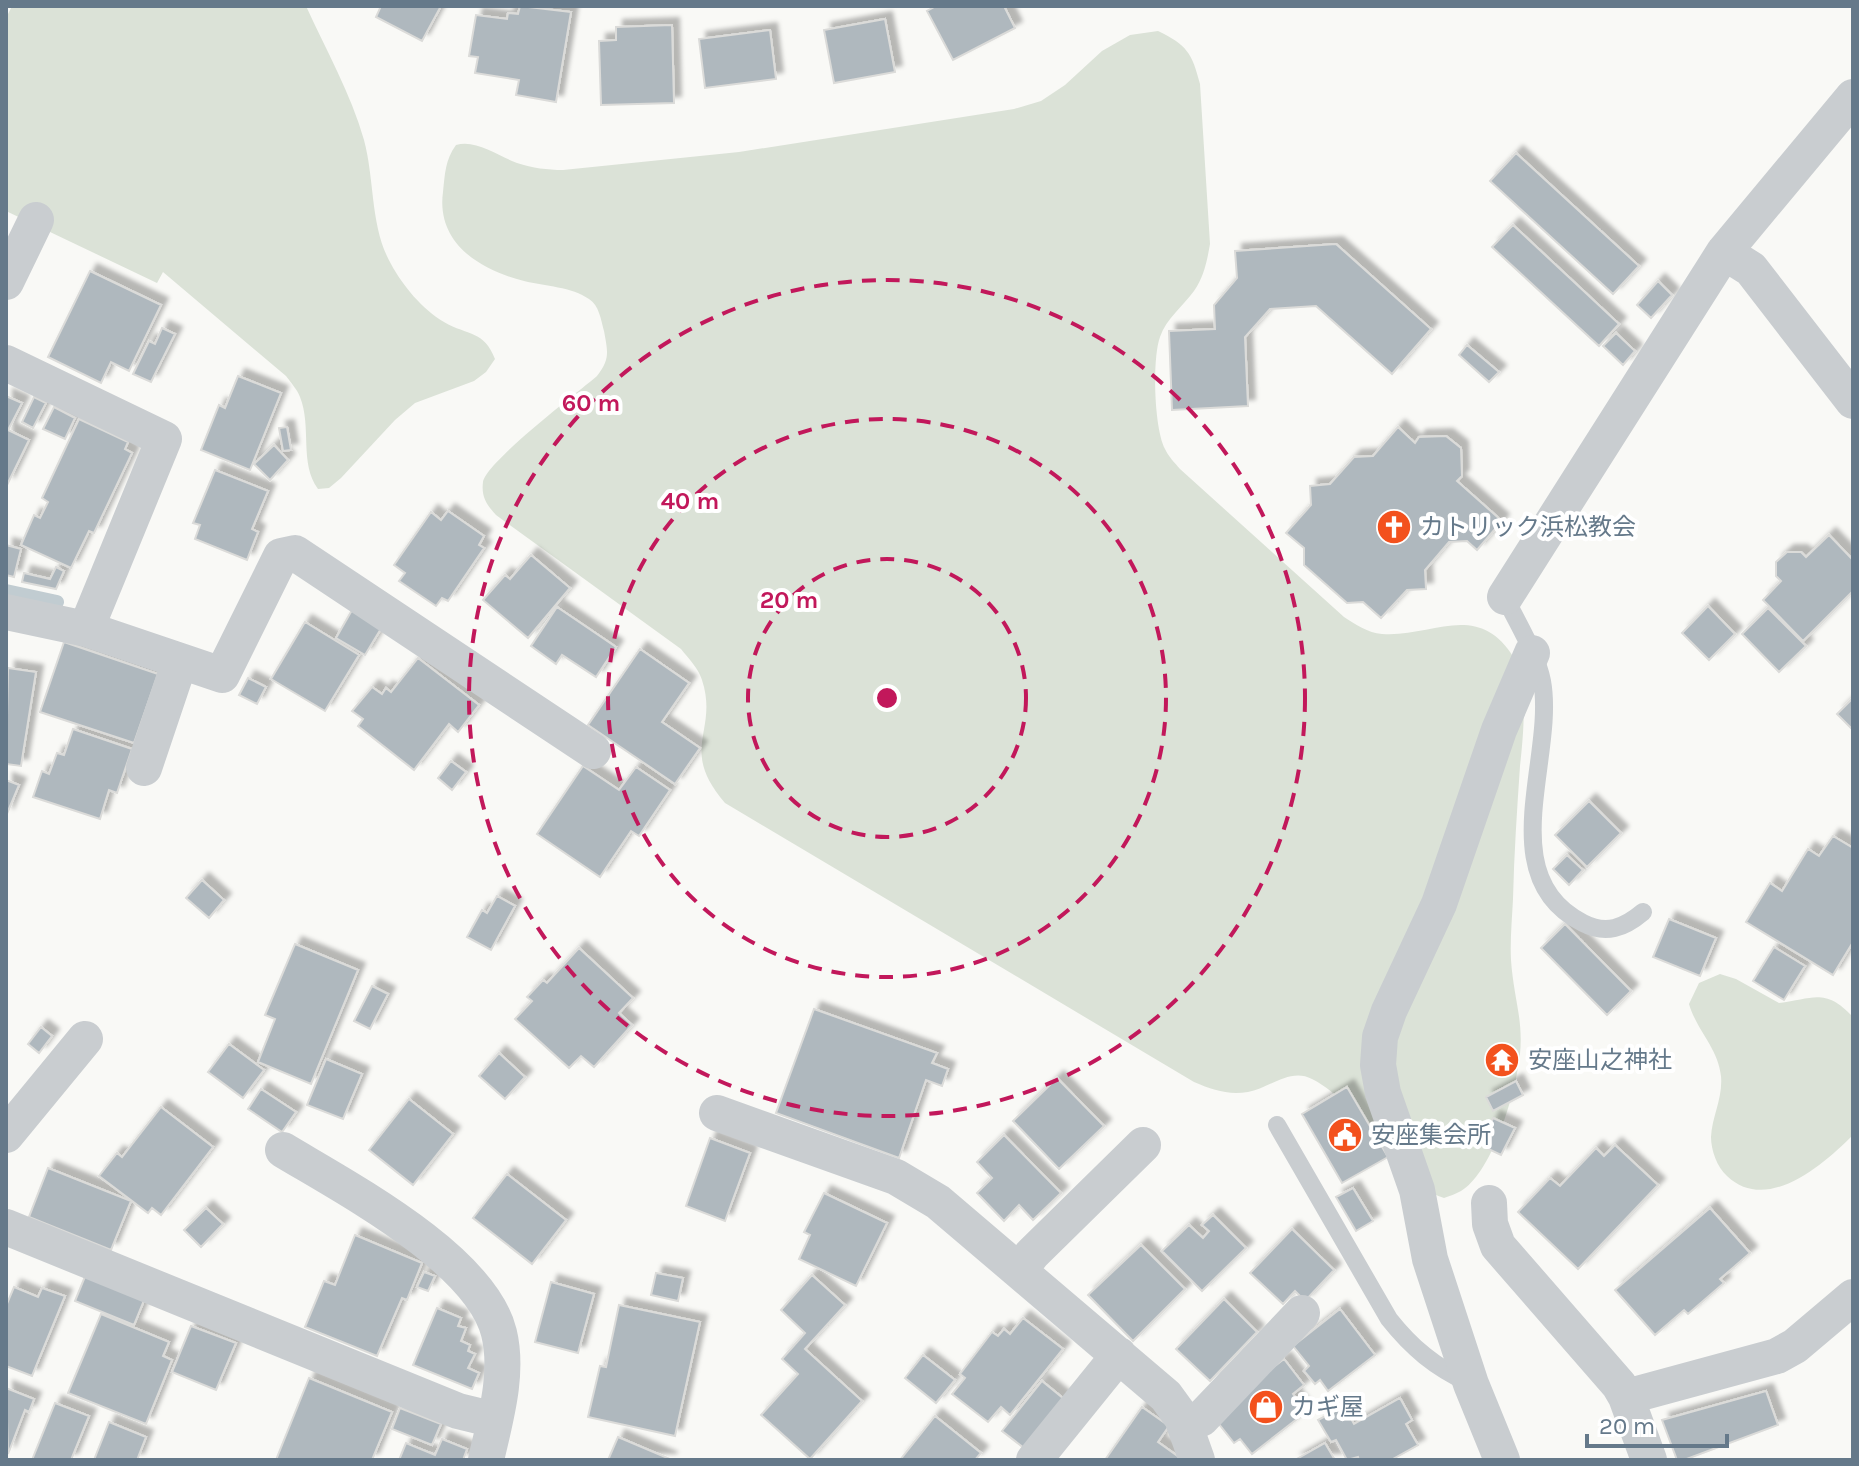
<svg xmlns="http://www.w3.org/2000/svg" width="1859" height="1466" font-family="Karla,'Noto Sans JP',sans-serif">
<defs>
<filter id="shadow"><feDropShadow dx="7" dy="-7" stdDeviation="2" flood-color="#0004"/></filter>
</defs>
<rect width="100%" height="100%" fill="#f9f9f6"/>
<path fill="#dbe2d7" d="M12,6h294c20,44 45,88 58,134 11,41 6,87 27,124 12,22 31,45 53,58 24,14 40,8 51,37l-9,13 -12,9 -59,22 -20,17 -54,58 -12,10 -11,1c-19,-26 -6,-62 -18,-92 -3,-8 -9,-14 -14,-21l-123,-104 -6,11 -151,-72v-193z
M1158,31c29,14 34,22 42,53l10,160c-3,17 -6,33 -16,47 -11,15 -28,28 -34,46 -8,22 -6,91 5,112 3,7 10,14 15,20l164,148c11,7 24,16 38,17 49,4 96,-35 132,24 15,25 9,80 6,108 -3,44 -6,89 -7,133 -1,20 -3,41 -2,61 3,44 16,66 6,113 -6,32 -27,101 -56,118 -5,3 -12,5 -17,7 -58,-20 -80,-93 -132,-119 -22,-12 -44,10 -64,13 -21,3 -35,-2 -54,-10l-469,-279c-47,-55 -6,-71 -23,-123 -3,-11 -14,-22 -21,-31l-185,-134c-9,-10 -15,-18 -13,-33 3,-20 94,-89 114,-106 13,-17 11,-23 7,-45 -3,-11 -5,-26 -15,-32 -17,-12 -44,-13 -65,-18 -44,-11 -88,-38 -81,-89 2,-18 2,-32 13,-47 20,-6 42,11 61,18 16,5 30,7 46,7l176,-18 275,-43 27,-8 24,-16 37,-34 28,-16z
M1720,974l16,5 43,24c34,-4 46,-16 74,14v118c-30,30 -86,79 -126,41 -10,-9 -16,-26 -16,-39 1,-21 12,-39 10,-61 -3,-28 -24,-45 -32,-72l10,-21z"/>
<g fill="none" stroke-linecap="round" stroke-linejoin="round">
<path stroke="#c1ccd1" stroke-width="14" d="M6,591l51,11"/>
</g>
<path fill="#afb8be" stroke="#dbdbd9" stroke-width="2" filter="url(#shadow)" d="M381,6h60l-19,35 -46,-24z
M520,6l51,6 -15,90 -40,-7 3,-15 -44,-7 3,-16 -9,-1 7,-41 31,4 1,-6 10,1z
M936,6h68l11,22 -62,32 -26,-49z
M885,19l10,53 -61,11 -10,-53z
M672,25l2,78 -73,2 -2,-64 17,-1v-13z
M770,30l6,49 -71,9 -6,-49z
M1516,153l123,113 -26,28 -123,-113z
M1513,225l106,99 -20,22 -107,-99z
M1336,244l95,85 -39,45 -76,-68 -46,3 -25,28 3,69 -76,4 -3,-79 46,-2 -1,-24 23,-27 -2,-27z
M90,271l71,34 -32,66 -18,-9 -10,21 -53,-26z
M1658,281l14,14 -21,23 -14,-13z
M162,328l13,6 -24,48 -18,-8 16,-33 6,3z
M1616,333l19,18 -12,14 -20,-19z
M1467,345l32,27 -10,10 -30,-27z
M238,376l43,17 -31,77 -49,-20 18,-45 6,3z
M6,396l16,7 -14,27 21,10 -22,45z
M34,397l12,6 -13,25 -11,-6z
M54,407l21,11 -10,21 -22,-10z
M79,419l49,23 -3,7 7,4 -38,80 -5,-2 -18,37 -50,-23 13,-30 6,3 8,-16 -6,-4z
M287,427l4,23 -8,1 -4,-23z
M1398,427l17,16 4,-6 27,-1 15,12 1,28 -5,5 45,40 -25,29 -10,-9 -18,1 -24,28 1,19 -19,1 -26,28 -18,-16 -16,1 -43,-38v-17l-18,-15 25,-28 -1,-19 20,-2 24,-27 19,-1z
M274,445l14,15 -18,20 -16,-16z
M215,470l53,21 -16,38 6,3 -11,28 -52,-21 5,-14 -7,-2z
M448,511l36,25 -5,9 5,3 -36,53 -6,-3 -6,8 -37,-25 6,-8 -11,-8 37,-53 10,8z
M1829,535l24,25v31l-50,50 -40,-41 18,-19 -5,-5v-14l11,-10h14l5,5z
M6,545l15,4 -7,28 -8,-2z
M531,555l39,33 -42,50 -45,-38 22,-25 5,4z
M56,567l8,4 -8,18 -34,-7 2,-9 26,6z
M1708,606l27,28 -26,26 -27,-27z
M557,607l59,40 -20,30 -34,-22 -6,9 -25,-18z
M1768,608l38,38 -27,26 -37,-38z
M352,610l30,17 -17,28 -29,-17z
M305,622l54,33 -34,56 -54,-32z
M64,642l94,32 -24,69 -94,-31z
M640,649l49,34 -27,39 38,26 -25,36 -87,-59z
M418,658l61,47 -21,27 -9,-8 -35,46 -56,-44 5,-7 -11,-8 20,-24 10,7 4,-6 5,4z
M8,668l28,4 -15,94 -15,-2z
M248,678l18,9 -9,17 -18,-9z
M1853,698v32l-16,-16z
M73,729l59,20 -15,44 -8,-3 -9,29 -67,-22 9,-26 7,3 8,-21 7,2z
M451,761l15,11 -14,18 -14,-12z
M583,766l36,24 17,-23 34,23 -31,46 -8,-5 -31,46 -63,-43z
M6,780l13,5 -13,31z
M1589,801l32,32 -34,34 -32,-32z
M1833,836l20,12v94l-20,33 -87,-53 24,-39 12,8 26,-42 11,7z
M1567,855l16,15 -14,15 -16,-16z
M202,880l22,20 -15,18 -23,-20z
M497,896l18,10 -24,44 -24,-13 15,-27 5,3z
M1669,919l47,19 -16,38 -47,-19z
M1565,924l66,67 -24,24 -66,-67z
M295,944l63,26 -47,114 -53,-22 17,-43 -10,-4z
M1774,947l31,19 -21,34 -31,-19z
M579,948l54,50 -14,15 13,12 -38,42 -13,-11 -12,12 -54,-49 17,-18 -5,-4 16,-17 4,3z
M372,986l16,8 -18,35 -16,-8z
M814,1009l123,44 -5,10 16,6 -6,17 -16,-6 -27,78 -123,-45z
M41,1027l11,9 -13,17 -11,-9z
M229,1044l35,26 -21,28 -35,-26z
M499,1053l26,24 -20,22 -26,-23z
M326,1059l36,15 -19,45 -36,-14z
M1057,1078l47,48 -45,43 -46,-48z
M1516,1081l7,14 -30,16 -7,-14z
M1347,1087l41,70 -46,26 -40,-69z
M261,1089l35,23 -14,20 -34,-23z
M409,1099l44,35 -40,51 -44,-35z
M161,1107l52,40 -52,68 -9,-7 -4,5 -49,-37 18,-23 5,4z
M1493,1118l22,10 -14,27 -21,-10z
M1004,1135l57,58 -28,27 -14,-15 -15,16 -27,-28 15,-15 -15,-16z
M710,1138l40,15 -25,68 -39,-15z
M1615,1145l43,40 -80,84 -60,-57 32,-34 10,8 36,-38 8,8z
M48,1168l83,33 -20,49 -82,-33z
M507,1174l59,46 -34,44 -59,-46z
M1353,1188l20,33 -17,10 -20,-34z
M824,1193l63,30 -31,63 -57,-27 11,-24 -6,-3z
M206,1208l17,16 -22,23 -17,-17z
M1710,1208l40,45 -30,26 4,4 -36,31 -4,-4 -29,25 -40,-45z
M1213,1215l33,33 -44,43 -40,-40 27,-26 14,13 6,-7 -7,-6z
M1292,1229l42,41 -29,31 -10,-10 -12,13 -33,-31z
M355,1235l67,28 -15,37 -5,-2 -25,58 -72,-29 19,-46 11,4z
M1141,1245l44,44 -52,52 -45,-46z
M424,1272l11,4 -7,15 -11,-4z
M656,1273l27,5 -5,23 -27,-6z
M86,1274l59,24 -11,27 -59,-24z
M812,1275l33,30 -40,44 57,52 -52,58 -49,-44 37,-41 -16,-15 23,-26 -24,-23z
M551,1282l43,12 -16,59 -43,-11z
M14,1287l24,10 4,-9 23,8 -33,80 -26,-10v-60z
M1224,1299l33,33 -47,49 -34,-32z
M619,1305l81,17 -25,114 -87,-19 12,-51 6,1z
M437,1308l24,10 -3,8 8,2 -5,13 9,4 -2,6 7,3 -7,14 11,5 -7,16 -59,-24z
M1340,1309l35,46 -47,36 -8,-11 -5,4 -11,-13 5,-5 -16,-20z
M101,1314l68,28 -6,14 9,4 -26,64 -78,-31z
M1023,1318l40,31 -53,66 -9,-8 -13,15 -36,-28 13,-16 -5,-4 32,-42 6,4 6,-7 6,5z
M191,1326l45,17 -20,47 -44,-18z
M923,1355l32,25 -19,23 -31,-25z
M1284,1359l20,26 -11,9 13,18 -54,42 -12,-15 -6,4 -19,-24 18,-21z
M309,1378l83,34 -20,48h-96z
M1042,1381l22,18 -40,49 -22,-17z
M6,1388l28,11 -5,13 -4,-2 -17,44z
M1766,1391l12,34 -94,35h-7l-15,-40z
M1400,1398l12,22 -6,4 12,21 -27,15h-32l-1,-3 -11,3 -11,-20 -5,2 -13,-22 26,-14 10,18z
M55,1403l34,13 -18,44h-39z
M1142,1407l27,19 -11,16 25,18h-78z
M400,1408l41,16 -9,21 -40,-16z
M935,1416l46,37 -6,7h-75z
M109,1422l37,15 -9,23h-43z
M618,1437l52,22 -1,1h-61z
M442,1439l25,10 -4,11h-64l7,-17 29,12z
M1325,1443l10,17h-40z"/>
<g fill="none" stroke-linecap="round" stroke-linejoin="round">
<path stroke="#c9cdd0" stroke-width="18" d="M1505,597c12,26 31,55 37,84 14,76 -51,196 41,242 23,12 41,5 60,-11
M1277,1125l112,194c23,29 46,48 80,64"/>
<path stroke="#c9cdd0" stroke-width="36" d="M1724,252l27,17 102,132
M6,282l30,-62
M6,363l158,76 -78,190
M1505,597l219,-345 129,-155
M6,612l80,17 136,46 59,-119 14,-3 298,198
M144,768l36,-107
M717,1113l179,64 42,25 228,194 16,22 15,42
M6,1135l79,-96
M283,1150c63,38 198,109 216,183 10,41 -4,87 -13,127
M1489,1203l1,21 8,22 121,139 7,12 23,63
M6,1227l452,184 37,9
M1019,1271l13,-17 111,-109
M1626,1397l151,-41 18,-10 58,-49
M1184,1424l17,-5 101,-106
M1034,1460l85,-105
M1502,1460l-31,-76 -41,-125 -13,-69 -34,-97 -5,-28 2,-28 9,-26 50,-107 60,-174 33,-77"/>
</g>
<g fill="none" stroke="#c2185b" stroke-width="4" stroke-dasharray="14 10">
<circle cx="887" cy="698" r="139"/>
<circle cx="887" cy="698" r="279"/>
<circle cx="887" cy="698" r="418"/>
</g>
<defs>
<g id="church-disc" transform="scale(1.8)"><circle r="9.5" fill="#f3511d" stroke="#fff"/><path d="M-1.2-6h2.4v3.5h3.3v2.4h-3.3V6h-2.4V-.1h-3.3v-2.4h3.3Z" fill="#fff"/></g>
<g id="temple-disc" transform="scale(1.8)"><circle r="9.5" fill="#f3511d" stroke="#fff"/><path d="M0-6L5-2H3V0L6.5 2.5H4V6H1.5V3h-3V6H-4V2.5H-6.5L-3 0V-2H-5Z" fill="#fff"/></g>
<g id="civic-disc" transform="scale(1.8)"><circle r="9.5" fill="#f3511d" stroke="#fff"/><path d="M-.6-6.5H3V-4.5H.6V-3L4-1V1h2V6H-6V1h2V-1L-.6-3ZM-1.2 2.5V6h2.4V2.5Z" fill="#fff"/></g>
<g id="shop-disc" transform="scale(1.8)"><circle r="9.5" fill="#f3511d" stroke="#fff"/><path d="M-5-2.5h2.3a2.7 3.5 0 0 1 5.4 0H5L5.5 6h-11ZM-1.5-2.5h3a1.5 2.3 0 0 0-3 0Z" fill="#fff"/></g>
</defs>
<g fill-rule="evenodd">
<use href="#church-disc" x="1394" y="527"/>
<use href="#temple-disc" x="1502" y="1060"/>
<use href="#civic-disc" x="1345" y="1135"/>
<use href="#shop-disc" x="1266" y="1407"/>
</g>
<g text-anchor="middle" stroke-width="8" stroke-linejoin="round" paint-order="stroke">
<g font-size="24" fill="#65798a" stroke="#fff" text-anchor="start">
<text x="1420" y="535">カトリック浜松教会</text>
<text x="1528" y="1068">安座山之神社</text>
<text x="1371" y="1143">安座集会所</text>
<text x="1292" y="1415">カギ屋</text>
</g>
</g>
<circle cx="887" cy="698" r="12" fill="#c2185b" stroke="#fff" stroke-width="4"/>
<g font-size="24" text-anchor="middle" font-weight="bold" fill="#c2185b" stroke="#fff" stroke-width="8" stroke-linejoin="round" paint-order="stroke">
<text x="591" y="411">60 m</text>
<text x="690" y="509">40 m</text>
<text x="789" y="608">20 m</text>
</g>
<rect width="1859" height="1466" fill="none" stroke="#65798a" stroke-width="16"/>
<path d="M1587 1434v12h140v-12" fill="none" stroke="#65798a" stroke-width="4"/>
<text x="1599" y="1434" font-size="24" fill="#65798a" stroke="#ffffff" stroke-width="6" paint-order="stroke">20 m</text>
</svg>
